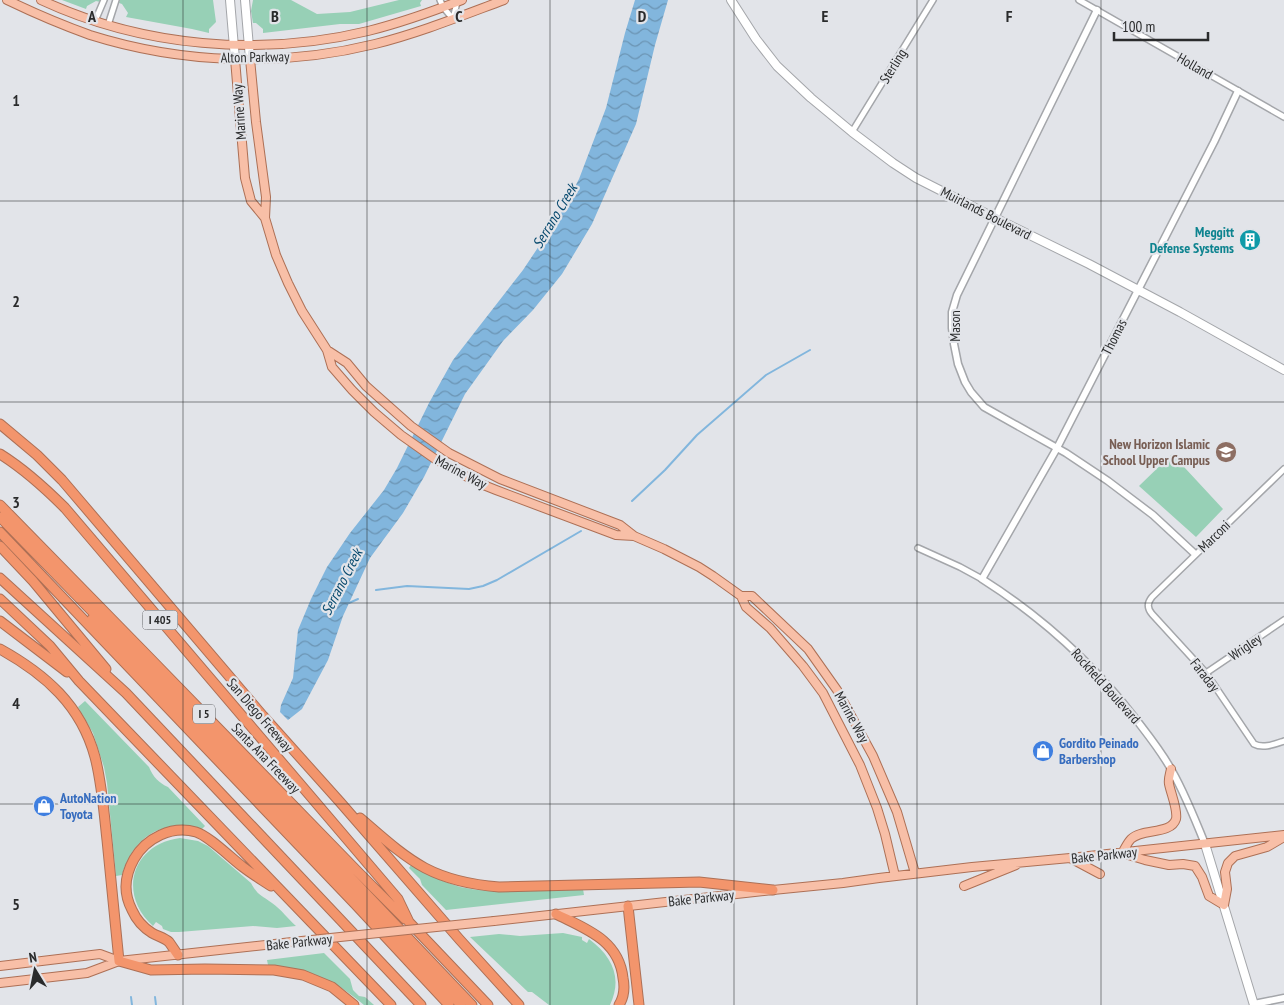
<svg xmlns="http://www.w3.org/2000/svg" width="1284" height="1005" font-family="'PT Sans Narrow',sans-serif">
<defs>
<pattern id="water-waves" width="16" height="10" patternUnits="userSpaceOnUse" patternTransform="scale(1.25)"><rect width="16" height="10" fill="#82b6dd"/><path d="M0 5q4-4 8 0t8 0" fill="none" stroke="#6b94b3"/></pattern>
</defs>
<rect width="100%" height="100%" fill="#e2e4e9"/>
<path fill="#97d0b6" d="M62,0h38v2l-4,-1 -9,5 -1,3z
M120,0h93l3,22 -7,7v4l-17,-4 -66,-12 2,-4 -6,-9 -3,-1z
M253,0h38l26,14 33,-2 49,-12h23l-2,3 1,3 -62,18h-19l-77,9v-4l-7,-6h-3l-2,-12z
M1172,454l51,55 -27,28 -57,-51z
M85,701l64,66c4,10 10,16 19,20l37,39 -4,4c-6,-2 -13,-4 -19,-4 -32,-1 -52,21 -60,49l-6,1 -9,-93 -3,-16 -11,-34 -15,-26z
M180,838l18,3 10,5 43,37c7,13 10,12 21,20 9,6 16,16 24,23l-19,2 -24,-2 -74,6h-8l-8,-3 -1,-3 -6,-4 -3,4c-36,-32 -21,-82 27,-88z
M411,865l29,15 20,7 17,3 24,1 82,-2 1,6 -138,15 -24,-25 -2,-6 -11,-11z
M563,933l19,4v3l5,3 2,-4c23,17 34,39 21,66h-61l-17,-13h-4l-58,-55 29,-3 21,2z
M324,953l26,26 3,11 6,6 6,1 9,8h-10c-30,-26 -57,-37 -96,-40l-1,-5z"/>
<path fill="url(#water-waves)" d="M635,0h33l-13,45 -19,79 -44,100 -30,50 -29,36 -30,31 -38,53 -41,83 -21,36 -33,45 -27,58 -15,44 -26,49 -14,11 -8,-8 1,-7 12,-27 5,-48 13,-31 16,-32 23,-34 34,-43 13,-22 32,-65 24,-43 70,-90 40,-60 16,-31 27,-71 19,-75z"/>
<g fill="none" stroke-linecap="round" stroke-linejoin="round">
<path stroke="#82b6dd" stroke-width="2" d="M632,501l33,-31 32,-35 69,-60 44,-25
M376,590l31,-4 62,3 14,-3 14,-6 84,-49
M349,603l9,-4
M131,997l1,8
M155,997l1,8"/>
<g stroke="#a4a6aa" stroke-width="8">
<path id="minor" d="M440,0l3,7 10,12
M1079,0l205,117
M453,19l4,-17
M95,21l9,-21
M108,25l8,-25
M852,132l81,-132
M1284,469l-132,128c-5,6 -5,11 0,17l54,59 48,71c9,5 21,0 30,-3
M918,548l42,19 22,12
M1206,673l78,-53"/>
</g>
<g stroke="#a4a6aa" stroke-width="9">
<path id="tertiary" d="M1097,10l-140,285 -5,17v16l2,16 4,20 7,18 6,10 13,15 82,46 42,28 45,34 42,39
M1205,844c-10,-25 -20,-50 -33,-73 -10,-19 -24,-36 -37,-53 -44,-57 -93,-101 -153,-139l75,-131 157,-306 24,-51
M1254,1004l30,-6"/>
</g>
<g stroke="#a4a6aa" stroke-width="10">
<path id="secondary" d="M230,0l5,59
M245,0l5,59
M731,0l25,39 21,27 34,32 41,34 41,31 23,15 79,40 94,46 91,48 104,58
M1205,844l49,161"/>
</g>
<g stroke="#ad7056" stroke-width="10">
<path id="primary" d="M7,0c27,13 55,25 83,35 92,29 192,32 285,9 44,-11 86,-28 129,-44
M41,0c101,47 220,57 327,31 32,-8 63,-19 94,-31
M235,59l10,119 6,23 14,17
M250,59l6,63 10,75 -1,21 11,37 12,28 14,28 25,39 5,17 20,23 22,22 27,23 34,24 41,23 20,8 120,45 18,1
M327,350l20,13 19,23 45,40 38,27 51,26 120,46 14,11 30,13 35,18 14,9 28,20 5,11 24,21 33,38 20,27 37,72 17,43 8,26 10,42
M741,596h11l56,53 29,41 36,66 24,56 18,61
M1122,853c3,-4 5,-10 9,-14 11,-11 40,-4 45,-20 2,-9 -5,-25 -7,-35 -1,-5 1,-10 2,-15
M1125,854l20,6 24,5 14,-1 12,2 7,11 7,19 15,9 3,-16 -2,-17 3,-9 7,-7 32,-9 17,-10
M1070,858l30,16
M964,886l52,-21
M494,921l279,-31 70,-7 36,-5 93,-11 98,-9 214,-23
M0,966l100,-12 19,7
M0,983l87,-10 32,-12 173,-19"/>
</g>
<g stroke="#ad7056" stroke-width="11">
<path id="motorway" d="M0,424l37,31 25,25 201,236 77,86 120,138 59,65
M0,454c24,15 45,34 65,54l333,391 11,23 79,83
M0,505l142,145 217,223 46,46
M0,517l293,300 179,188
M0,532l355,372 94,101
M0,546l33,35 73,88
M0,578l126,115 295,312
M0,599l50,47 29,35 312,324
M92,619l369,386
M0,621l67,51
M0,649c45,25 81,56 95,108 7,27 9,56 12,83 4,40 8,81 12,121l32,9 54,-1 69,1 29,5 29,12 22,18
M360,818c20,17 41,37 65,50 23,12 48,17 74,19l200,-5 74,8
M628,906l11,99
M556,914c30,15 63,26 67,64 2,10 1,19 -4,27
M178,955c-3,-4 -6,-9 -9,-13 -4,-4 -12,-6 -17,-9 -8,-5 -16,-14 -20,-23 -9,-17 -7,-35 2,-51 12,-21 38,-34 62,-27 13,4 35,26 47,35 9,7 19,13 28,19"/>
</g>
<use href="#minor" stroke="#fff" stroke-width="5"/>
<use href="#tertiary" stroke="#fff" stroke-width="6"/>
<use href="#secondary" stroke="#fff" stroke-width="8"/>
<use href="#primary" stroke="#f8bfa7" stroke-width="8"/>
<use href="#motorway" stroke="#f3956c" stroke-width="9"/>
<g stroke="#ad7056" stroke-width="10" stroke-linecap="butt">
<path id="primary-bridge" d="M292,942l202,-21"/>
</g>
<use href="#primary-bridge" stroke="#f8bfa7" stroke-width="8"/>
</g>
<path fill="none" stroke="#2a2b2c" stroke-width="1" stroke-opacity="0.55" d="M183,0v1005M367,0v1005M550,0v1005M734,0v1005M917,0v1005M1101,0v1005M0,201h1284M0,402h1284M0,603h1284M0,804h1284"/>
<defs>
<g id="building-disc" transform="scale(1.125)"><circle r="9.5" fill="#0f9aa8" stroke="#e2e4e9"/><path d="M-4-6H4V6H1V3H-1V6H-4ZM-2.5-4.3h1.7v1.8h-1.7ZM.8-4.3h1.7v1.8H.8ZM-2.5-1h1.7V.8h-1.7ZM.8-1h1.7V.8H.8Z" fill="#fff"/></g>
<g id="school-disc" transform="scale(1.125)"><circle r="9.5" fill="#8d6e63" stroke="#e2e4e9"/><path d="M0-5L7-2L0 1L-7-2ZM-4 1L0 2.5L4 1V4Q0 6-4 4Z" fill="#fff"/></g>
<g id="shop-disc" transform="scale(1.125)"><circle r="9.5" fill="#3f7fe0" stroke="#e2e4e9"/><path d="M-5-2.5h2.3a2.7 3.5 0 0 1 5.4 0H5L5.5 6h-11ZM-1.5-2.5h3a1.5 2.3 0 0 0-3 0Z" fill="#fff"/></g>
</defs>
<g fill-rule="evenodd">
<use href="#building-disc" x="1250" y="240"/>
<use href="#school-disc" x="1226" y="452"/>
<use href="#shop-disc" x="1043" y="751"/>
<use href="#shop-disc" x="44" y="806"/>
</g>
<g text-anchor="middle" stroke-width="4.5" stroke-linejoin="round" paint-order="stroke">
<g fill="#e2e4e9" stroke="#616265" stroke-width="1">
<rect x="142.5" y="610.5" width="35" height="19" rx="4"/>
<rect x="193" y="704.5" width="22" height="19" rx="4"/>
</g>
<g font-size="12" font-weight="bold" fill="#2a2b2c">
<text x="160" y="624">I 405</text>
<text x="204" y="718">I 5</text>
</g>
<g font-size="14" fill="#2a2b2c" stroke="#e2e4e9">
<text transform="translate(255 57) rotate(-1)" y="5">Alton Parkway</text>
<text transform="translate(893 66) rotate(-58)" y="5">Sterling</text>
<text transform="translate(1195 66) rotate(30)" y="5">Holland</text>
<text transform="translate(239 112) rotate(-94)" y="5">Marine Way</text>
<text transform="translate(986 213) rotate(27)" y="5">Muirlands Boulevard</text>
<text transform="translate(955 326) rotate(-90)" y="5">Mason</text>
<text transform="translate(1114 337) rotate(-63)" y="5">Thomas</text>
<text transform="translate(461 472) rotate(28)" y="5">Marine Way</text>
<text transform="translate(1214 536) rotate(-44)" y="5">Marconi</text>
<text transform="translate(1245 647) rotate(-34)" y="5">Wrigley</text>
<text transform="translate(1205 675) rotate(52)" y="5">Faraday</text>
<text transform="translate(1106 686) rotate(48)" y="5">Rockfield Boulevard</text>
<text transform="translate(260 715) rotate(49)" y="5">San Diego Freeway</text>
<text transform="translate(852 717) rotate(61)" y="5">Marine Way</text>
<text transform="translate(266 758) rotate(46)" y="5">Santa Ana Freeway</text>
<text transform="translate(1104 855) rotate(-6)" y="5">Bake Parkway</text>
<text transform="translate(701 898) rotate(-6)" y="5">Bake Parkway</text>
<text transform="translate(299 942) rotate(-6)" y="5">Bake Parkway</text>
</g>
<g font-size="14" font-weight="bold" fill="#0d838f" stroke="#e2e4e9" text-anchor="end">
<text x="1234" y="237">Meggitt<tspan x="1234" dy="16">Defense Systems</tspan></text>
</g>
<g font-size="14" font-weight="bold" fill="#785e54" stroke="#e2e4e9" text-anchor="end">
<text x="1210" y="449">New Horizon Islamic<tspan x="1210" dy="16">School Upper Campus</tspan></text>
</g>
<g font-size="14" font-weight="bold" fill="#366cbe" stroke="#e2e4e9" text-anchor="start">
<text x="1059" y="748">Gordito Peinado<tspan x="1059" dy="16">Barbershop</tspan></text>
<text x="60" y="803">AutoNation<tspan x="60" dy="16">Toyota</tspan></text>
</g>
<g font-size="15" font-style="italic" fill="#07496e" stroke="#e2e4e9">
<text transform="translate(555 216) rotate(-59)" y="5">Serrano Creek</text>
<text transform="translate(342 582) rotate(-63)" y="5">Serrano Creek</text>
</g>
</g>
<g font-size="16" text-anchor="middle" font-weight="bold" fill="#2a2b2c" stroke="#e2e4e9" stroke-width="4.5" stroke-linejoin="round" paint-order="stroke">
<text x="92" y="22">A</text>
<text x="275" y="22">B</text>
<text x="459" y="22">C</text>
<text x="642" y="22">D</text>
<text x="825" y="22">E</text>
<text x="1009" y="22">F</text>
<text x="16" y="106">1</text>
<text x="16" y="307">2</text>
<text x="16" y="508">3</text>
<text x="16" y="709">4</text>
<text x="16" y="910">5</text>
</g>
<g transform="translate(35 970) rotate(350)" stroke="#e2e4e9" stroke-width="4" paint-order="stroke">
<path d="M0-4L9 19L0 12L-9 19Z" fill="#2a2b2c"/>
<text y="-8" font-size="14" font-weight="bold" text-anchor="middle" fill="#2a2b2c">N</text>
</g>
<path d="M1114 32v8h94v-8" fill="none" stroke="#2a2b2c" stroke-width="2.5"/>
<text x="1122" y="32" font-size="15" fill="#2a2b2c" stroke="#e2e4e9" stroke-width="4" paint-order="stroke">100 m</text>
</svg>
